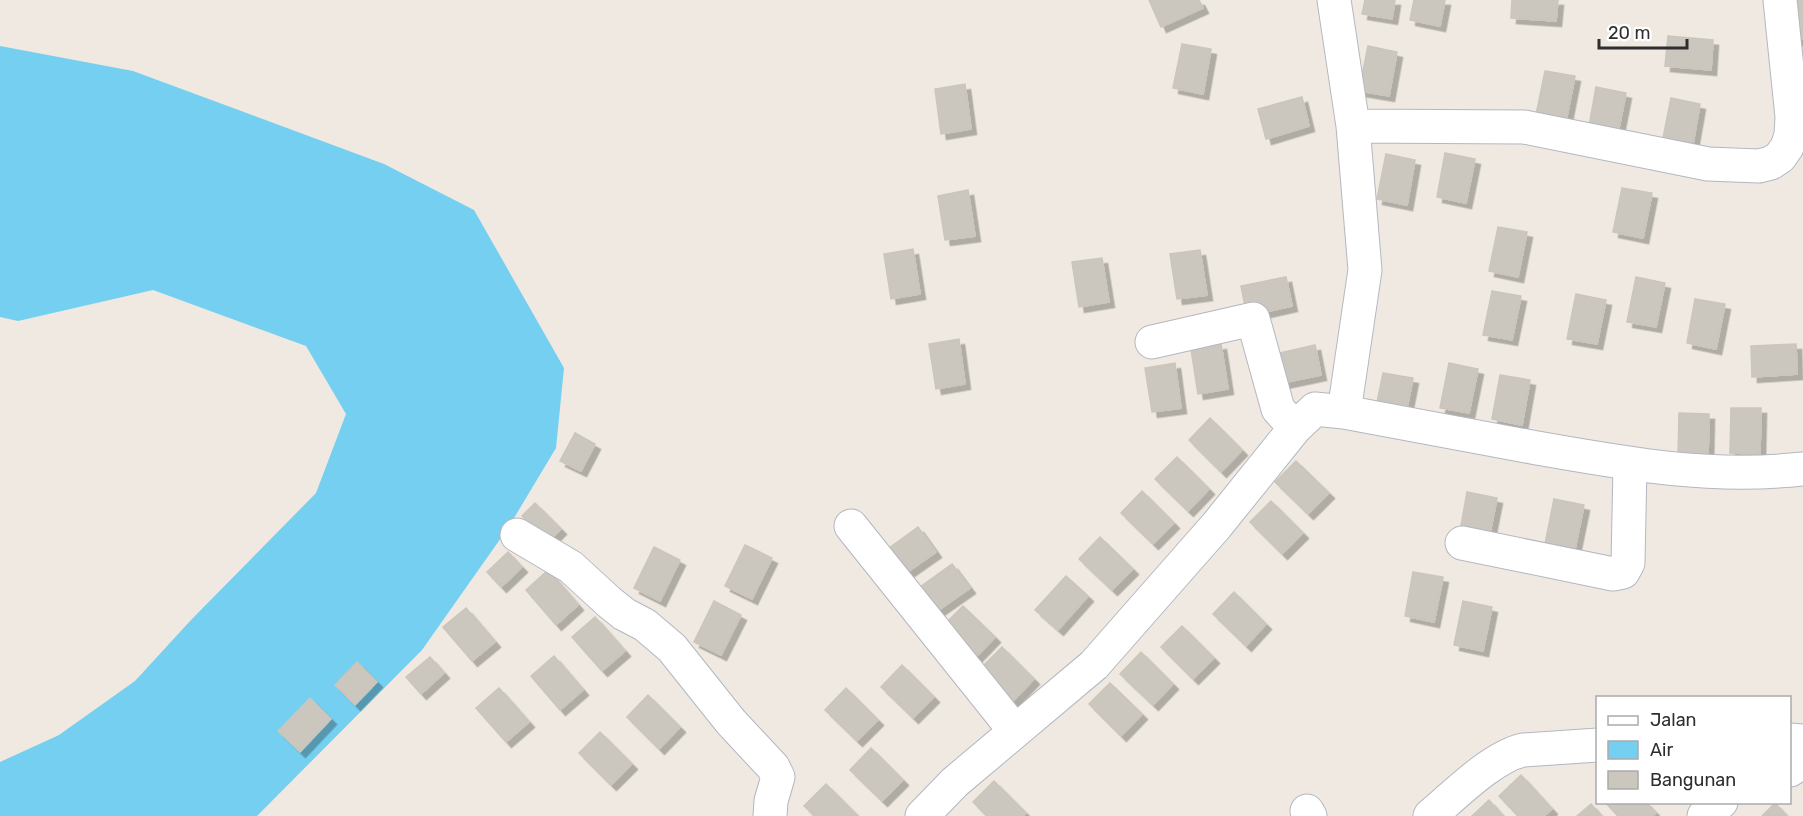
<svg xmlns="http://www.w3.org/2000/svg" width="1803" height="816" font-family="Rubik,sans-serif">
<defs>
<filter id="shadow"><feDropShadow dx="5.5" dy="5.5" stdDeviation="0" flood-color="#0004"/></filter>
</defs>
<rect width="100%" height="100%" fill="#efe9e1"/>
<path fill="#75cff0" d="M0,46l133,25 251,93 90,46 90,158 -8,80 -48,80 -86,122 -165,166h-257v-54l59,-27 76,-54 56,-61 125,-127 30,-79 -40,-68 -153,-56 -135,31 -18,-4z"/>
<path fill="#cbc7bf" stroke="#cbc5ba" stroke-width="1.5" filter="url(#shadow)" d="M1149,0h50l4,8 -42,19z
M1365,0h30l-3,19 -30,-5z
M1414,0h31l-5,26 -30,-6z
M1512,0h46l-2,21 -45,-3z
M1789,0h14v39l-10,2z
M1668,36l45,4 -2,30 -46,-4z
M1182,44l29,5 -8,45 -30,-6z
M1368,46l29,6 -8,44 -30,-5z
M1545,71l30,5 -9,45 -30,-6z
M965,84l6,45 -30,5 -6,-45z
M1596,87l30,6 -9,45 -29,-6z
M1302,97l7,29 -43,13 -8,-30z
M1671,98l29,6 -8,45 -30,-6z
M1445,153l30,6 -9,44 -29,-6z
M1386,154l29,6 -8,45 -30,-6z
M1622,188l30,5 -9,45 -30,-6z
M968,190l7,46 -30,4 -7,-44z
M1498,227l29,5 -9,45 -29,-6z
M913,249l7,45 -29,5 -7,-45z
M1200,250l7,45 -30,4 -7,-45z
M1102,258l7,44 -30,5 -7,-45z
M1286,277l6,29 -45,10 -6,-30z
M1636,277l29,6 -9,44 -29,-5z
M1492,291l29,5 -9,44 -29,-5z
M1576,294l30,6 -9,44 -30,-5z
M1695,299l30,5 -9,45 -29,-6z
M959,339l6,45 -29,5 -7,-45z
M1221,344l7,45 -30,5 -7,-45z
M1796,344l1,30 -45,3 -1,-31z
M1315,345l6,30 -44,9 -6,-29z
M1175,363l6,45 -29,4 -7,-44z
M1449,363l29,6 -9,44 -29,-5z
M1383,373l30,5 -9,45 -30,-6z
M1500,375l30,5 -8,45 -30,-6z
M1731,408h30l-1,46 -30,-1z
M1679,413l30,1 -1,45 -30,-1z
M1210,418l32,32 -21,22 -32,-32z
M575,433l20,11 -14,27 -21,-10z
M1177,457l32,32 -21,22 -33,-32z
M1296,461l33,32 -21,21 -33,-32z
M1142,491l32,32 -21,21 -32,-31z
M1467,492l30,6 -9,45 -29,-6z
M1554,499l30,6 -9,44 -30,-5z
M1271,501l32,32 -21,21 -32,-32z
M535,503l26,26 -13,13 -26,-26z
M918,527l18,25 -37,26 -18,-24z
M1100,537l33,32 -21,21 -33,-31z
M745,545l27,13 -20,41 -27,-13z
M654,547l26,13 -20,41 -26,-13z
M508,552l14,15 -21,20 -14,-15z
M952,564l18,24 -37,26 -17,-24z
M548,570l30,35 -22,20 -30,-35z
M1413,572l30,5 -9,45 -29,-6z
M1066,576l22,20 -30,34 -23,-20z
M1234,592l32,32 -20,22 -33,-32z
M714,601l27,14 -20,40 -27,-13z
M1463,601l29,6 -9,44 -29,-6z
M963,606l32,31 -21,22 -32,-32z
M466,608l29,34 -23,19 -29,-34z
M595,617l30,34 -23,20 -30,-34z
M1182,626l32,32 -21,21 -32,-32z
M1002,647l32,32 -21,22 -33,-32z
M1141,652l32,32 -20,21 -33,-31z
M554,656l29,34 -23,20 -29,-34z
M430,657l14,16 -23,21 -15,-17z
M357,662l20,20 -22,23 -20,-20z
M902,665l32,32 -21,21 -32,-31z
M1110,683l32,31 -21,22 -32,-32z
M499,688l30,34 -23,20 -30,-34z
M846,688l32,32 -21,21 -32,-31z
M648,695l32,32 -21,22 -32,-32z
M310,698l21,21 -31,33 -22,-21z
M600,732l32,32 -21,21 -32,-32z
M871,748l32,32 -21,21 -32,-31z
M1521,775l31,34 -8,7h-26l-19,-20z
M994,781l32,32 -3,3h-36l-14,-14z
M826,784l32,32h-43l-11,-10z
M1489,800l14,16h-31z
M1605,802h41l10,11 -4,3h-34z
M1775,803l12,13h-25z
M1591,804l10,12h-24z"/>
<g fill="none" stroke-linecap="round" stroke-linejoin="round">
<g stroke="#b4b7c1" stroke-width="35">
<path id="minor" d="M1334,0l19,126 12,144 -21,142
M1353,126l171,1 184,37 51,2 12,-3 9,-6 7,-10 4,-12 1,-18 -12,-117
M1152,342l101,-23 25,90 17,19
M851,526l164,205
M517,535l54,32 38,35 15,12 21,11 27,23 59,74 42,45 5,10 -7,24 -1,15
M1462,543l151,31 10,-2 5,-9 2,-98
M1790,740l13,1
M1790,770l13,-8
M1307,811l3,5
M922,816l33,-34 139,-117 123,-140 78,-97 20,-19 29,3c64,12 128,24 193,36 91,16 172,31 266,21
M1430,816c25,-21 62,-59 93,-66l75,-5
M1704,816l17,-14"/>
</g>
<use href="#minor" stroke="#fff" stroke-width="33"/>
</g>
<rect x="1596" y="696" width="195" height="108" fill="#ffffff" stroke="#ababab" stroke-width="1.5"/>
<rect x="1608" y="716" width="30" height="9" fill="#ffffff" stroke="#ababab" stroke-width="1.5"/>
<text x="1650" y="726" font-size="18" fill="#2e2e2e">Jalan</text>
<rect x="1608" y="741" width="30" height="18" fill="#75cff0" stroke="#ababab" stroke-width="1.5"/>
<text x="1650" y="756" font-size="18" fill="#2e2e2e">Air</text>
<rect x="1608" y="771" width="30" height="18" fill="#cbc7bf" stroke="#ababab" stroke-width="1.5"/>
<text x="1650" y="786" font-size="18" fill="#2e2e2e">Bangunan</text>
<path d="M1599 39v9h88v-9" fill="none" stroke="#2e2e2e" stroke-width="3"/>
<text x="1608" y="39" font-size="18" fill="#2e2e2e" stroke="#ffffff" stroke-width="4.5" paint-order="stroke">20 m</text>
</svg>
